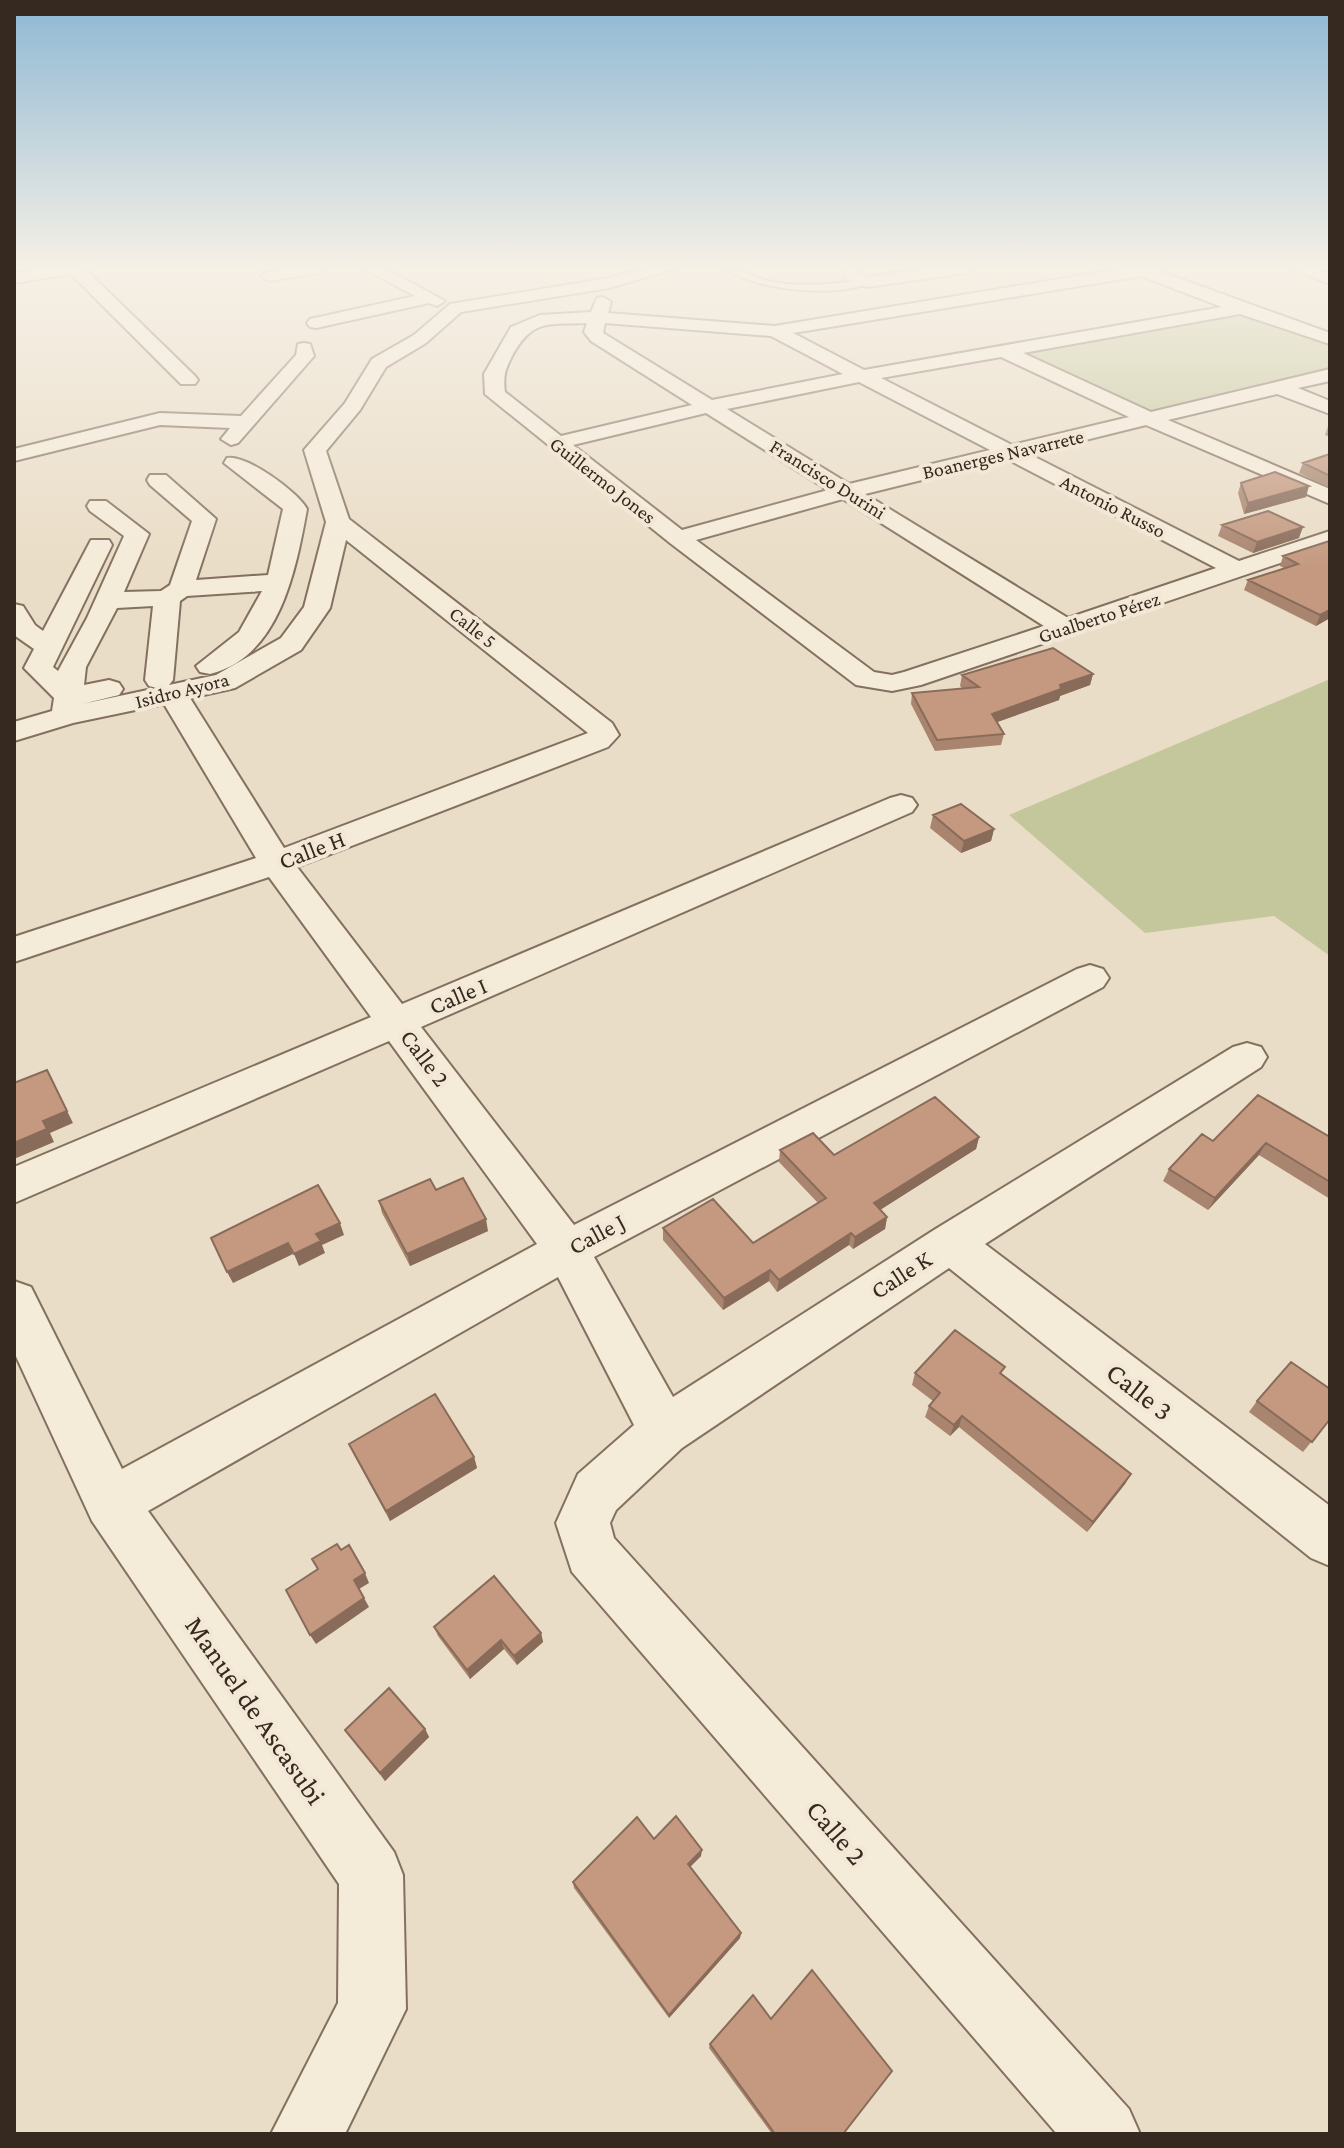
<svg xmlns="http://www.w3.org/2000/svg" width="1344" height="2148" font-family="'Crimson Pro',serif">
<rect width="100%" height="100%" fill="#eaddc7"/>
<path fill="#c4c79b" d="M1241,309l89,32v30l-181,48 -143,-67z
M1330,679v277l-56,-40 -129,17 -136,-118z"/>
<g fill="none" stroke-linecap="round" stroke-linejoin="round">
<g stroke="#83705e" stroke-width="4">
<path id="service" d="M725,268c16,0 32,12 48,14 31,6 64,1 95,-2l4,2c-33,16 -117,9 -147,-14z"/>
</g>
<g stroke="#83705e" stroke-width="4">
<path id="minor" d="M43,268h41l111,108 3,4 -3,4h-14l-110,-110 -57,9v-10z
M285,268h40l-8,5 -48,8 -8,-5 2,-3z
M363,268h21l61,33 -8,5 -8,-3 -113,25 -6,-1 -3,-4 3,-4 105,-23z
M648,268h29l-68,20 -148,24 -35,31 -40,24 -26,43 -34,41 23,68 263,204 7,12 -11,12 -311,120 105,137 488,-206 11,-3 11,3 5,7 -5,7 -491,215 153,198 503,-256 13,-4 13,4 6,9 -6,9 -509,270 79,140 261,-167 299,-183 14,-4 14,4 6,10 -6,10 -276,177 345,262v60l-19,-8 -362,-290 -267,180 -66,62 -6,13 4,15 515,571 11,25h-83l-485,-562 -16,-49 22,-49 56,-49 -76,-148 -410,234 246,341 9,23 3,134 -61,125h-74l67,-131 1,-119 -247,-363 -78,-169v-71l17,6 91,182 415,-225 -148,-203 -375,162v-36l357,-150 -102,-140 -255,85v-25l242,-79 -92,-154 -91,19 -59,18v-19l38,-11 2,-13 -30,-30 10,-19 -20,-14v-31l9,2 12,19 8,6 48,-91h18l3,5 -59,122 5,4 29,-53 37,-82 -34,-25 -3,-5 3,-5h16l43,33 -25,58 37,-1 9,-6 22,-64 -42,-36 -3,-5 3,-5h16l50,44 -20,61 72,-5 15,-66 -59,-46 3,-5c19,-4 71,34 80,51 -11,60 -27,148 -97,165l-10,-2 -4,-6 43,-34 23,-41 -75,5 -7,5 -7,79 -4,5 47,-10 65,-37 23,-31 22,-85 -22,-72 41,-47 27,-44 42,-24 36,-31 159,-26zM346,540l242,193 -304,115 -94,-150 45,-10 66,-38 29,-42zM153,606l-8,74 4,6 8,2 -75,16 37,-9 4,-6 -4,-6 -10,-3 -25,5 2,-18 31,-59z
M843,268h16v5l10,4 59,-9h45l-8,5 -97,14 -23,-8z
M1126,268h40l-5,4 169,61v11l-90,-30 -217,39 128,59 179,-43v12l-32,7 32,13v13l-53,-20 -109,26 162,69v15l-184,-79 -117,29 210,107 91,-30v15l-409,139 -29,6 -36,-6 -186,-142 -185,-149 -1,-20 27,-47 29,-12 51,-3 6,-14 6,-1 8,5 -3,11 167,13zM1141,276l81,31 -358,63 -71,-37zM587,323l-3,9 7,9 101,64 -131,31 -56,-44c-2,-16 0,-22 7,-36 21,-38 36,-31 75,-33zM605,323l166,13 72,38 -131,26 -109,-67zM1001,357l128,60 -117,28 -131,-67zM859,382l131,68 -141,34 -122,-75zM706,413l122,77 -146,40 -109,-85zM1007,459l209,109 -148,50 -203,-124zM843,499l201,127 -140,46 -12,3 -18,-3 -178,-132z
M1289,268h25l16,6v10z
M304,343l6,1 4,12 -76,87 -7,2 -10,-6 9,-11 -70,-3 -146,36v-12l146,-36 81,3 55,-61 2,-11z"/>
</g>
<use href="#service" fill="#f5ebd9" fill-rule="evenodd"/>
<use href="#minor" fill="#f5ebd9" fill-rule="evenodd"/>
</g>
<path fill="#a9846e" d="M1330,425v12l-5,-2 3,-9z
M1330,454v34l-31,-15 4,-10z
M1241,483l65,14 -62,17 -6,-21z
M1222,525l77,13 -46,15 -35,-17z
M1330,541v77l-14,8 -72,-36 4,-10 36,-12 -4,-2 3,-10z
M1093,674l-3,11 -30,11 -1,4 -62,22 7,12 -3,11 -66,6 -24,-47 1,-11 51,-4 -3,-3 2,-11z
M933,815l61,14 -3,12 -30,12 -31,-25z
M979,1137l-3,12 -96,61 7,7 -2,12 -32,20 -4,-4 -72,47 -8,-11 -46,29 -60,-70v-12l90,15 65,-40 -39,-41 1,-12 54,5z
M1330,1137v62l-71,-44 -51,55 -45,-29 6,-12 44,-28z
M436,1190l52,41 -78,35 -28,-53 -3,-12z
M915,1373l87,1 129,100 -6,10 -38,48 -128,-105 -9,9 -25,-19 4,-11 4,-5 -21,-16z
M1257,1401l73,18 -27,33 -54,-40z
M349,1444l125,13 3,11 -87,53 -36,-66z
M434,1627l107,6 2,9 -26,23 -13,-16 -34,30 -32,-43z
M425,1729l4,8 -44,44 -40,-51z
M654,1839l47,17 -11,11 51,66 -1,5 -71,80 -95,-130 -1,-6z
M771,2019l72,115h-71l-63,-86 1,-4z"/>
<path fill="#896b5a" d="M1309,486l-3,11 -62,17 4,-11z
M1303,527l-4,11 -46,15 4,-11z
M1330,610v8l-14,8 4,-11z
M1093,674l-3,11 -30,11 -1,4 -70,25 3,-11 68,-29z
M994,829l-3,12 -30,12 3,-12z
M47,1070l26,53 -23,10 4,9 -40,17v-16l29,-22z
M979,1137l-3,12 -104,66 2,-12z
M1266,1143l-7,12 -51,55 7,-12z
M887,1217l-2,12 -32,20 2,-12z
M486,1219l2,12 -78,35 -3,-12z
M340,1223l4,12 -22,10 3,8 -26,13 -5,-12 22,-20z
M851,1233l-2,12 -72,47 2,-12z
M288,1243l5,11 -60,29 -6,-11z
M770,1270l-1,11 -46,29 1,-12z
M962,1416l-3,11 -9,9 4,-11z
M474,1457l3,11 -87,53 -4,-10z
M1131,1474l-6,10 -38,48 6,-10z
M365,1573l4,10 -10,6 -5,-9z
M364,1598l5,9 -53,37 -6,-9z
M541,1633l2,9 -26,23 -3,-9z
M501,1640l3,9 -34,30 -3,-9z
M425,1729l4,8 -44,44 -5,-8z
M702,1850l-1,6 -14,14 1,-6z
M741,1933l-1,5 -71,80v-3z"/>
<path fill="#c49980" stroke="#896b5a" stroke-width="2" d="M1330,454v22l-27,-13z
M1275,472l34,14 -61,17 -7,-20z
M1268,511l35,16 -46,15 -35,-17z
M1329,541l1,69 -10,5 -72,-35 50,-16 -15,-8z
M1053,648l40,26 -33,11 1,4 -69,25 12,20 -67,6 -25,-47 67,-6 -17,-12z
M961,804l33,25 -30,12 -31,-26z
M47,1070l20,41 -24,10 4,8 -33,14v-60z
M1258,1095l72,42v45l-64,-39 -51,55 -46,-29 33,-35 11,7z
M935,1097l44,40 -105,66 13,14 -32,20 -4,-4 -72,47 -9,-10 -46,28 -61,-70 50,-29 40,44 73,-45 -46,-48 33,-17 21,22z
M463,1178l23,41 -79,35 -28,-53 51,-22 6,11z
M318,1185l22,38 -24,11 5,7 -27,13 -6,-11 -61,29 -16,-34z
M955,1330l50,37 -5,6 131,101 -38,48 -131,-106 -8,9 -25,-19 11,-13 -25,-20z
M1291,1362l39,27v30l-18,23 -55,-41z
M435,1394l39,63 -88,54 -37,-67z
M337,1544l4,6 8,-5 16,28 -11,7 10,18 -54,37 -24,-45 32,-21 -6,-10z
M494,1576l47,57 -27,23 -13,-16 -34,30 -33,-43z
M389,1688l36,41 -45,44 -35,-43z
M676,1816l26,34 -14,14 53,69 -72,82 -96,-133 64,-65 17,22z
M812,1970l80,101 -49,63h-68l-65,-90 43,-49 18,24z"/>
<linearGradient id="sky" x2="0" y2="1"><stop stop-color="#8eb8d4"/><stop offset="0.47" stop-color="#f6f0e6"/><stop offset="1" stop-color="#f6f0e6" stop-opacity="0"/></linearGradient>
<rect width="1344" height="569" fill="url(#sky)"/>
<g text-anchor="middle" stroke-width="8" stroke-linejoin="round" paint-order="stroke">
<g font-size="20" fill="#352920" stroke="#f2e8d5">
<text transform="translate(1003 454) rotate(-13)" y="7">Boanerges Navarrete</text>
<text transform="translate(828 479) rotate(32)" y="7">Francisco Durini</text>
<text transform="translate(603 480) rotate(38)" y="7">Guillermo Jones</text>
<text transform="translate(1113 506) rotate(27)" y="7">Antonio Russo</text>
<text transform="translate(1099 617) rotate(-18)" y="7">Gualberto Pérez</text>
<text transform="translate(473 627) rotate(38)" y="7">Calle 5</text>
<text transform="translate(182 690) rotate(-14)" y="7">Isidro Ayora</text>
</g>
<g font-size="24" fill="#352920" stroke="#f2e8d5">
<text transform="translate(312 850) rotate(-21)" y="8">Calle H</text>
<text transform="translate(458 996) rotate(-23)" y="8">Calle I</text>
<text transform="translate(425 1058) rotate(53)" y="8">Calle 2</text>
<text transform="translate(597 1234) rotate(-28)" y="8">Calle J</text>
<text transform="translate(901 1275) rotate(-33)" y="8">Calle K</text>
</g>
<g font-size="28" fill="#352920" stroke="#f2e8d5">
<text transform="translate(1140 1391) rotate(38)" y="10">Calle 3</text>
<text transform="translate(256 1710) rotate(55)" y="10">Manuel de Ascasubi</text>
<text transform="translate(837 1832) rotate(49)" y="10">Calle 2</text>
</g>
</g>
<rect width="1344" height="2148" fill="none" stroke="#352920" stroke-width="32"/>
</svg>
